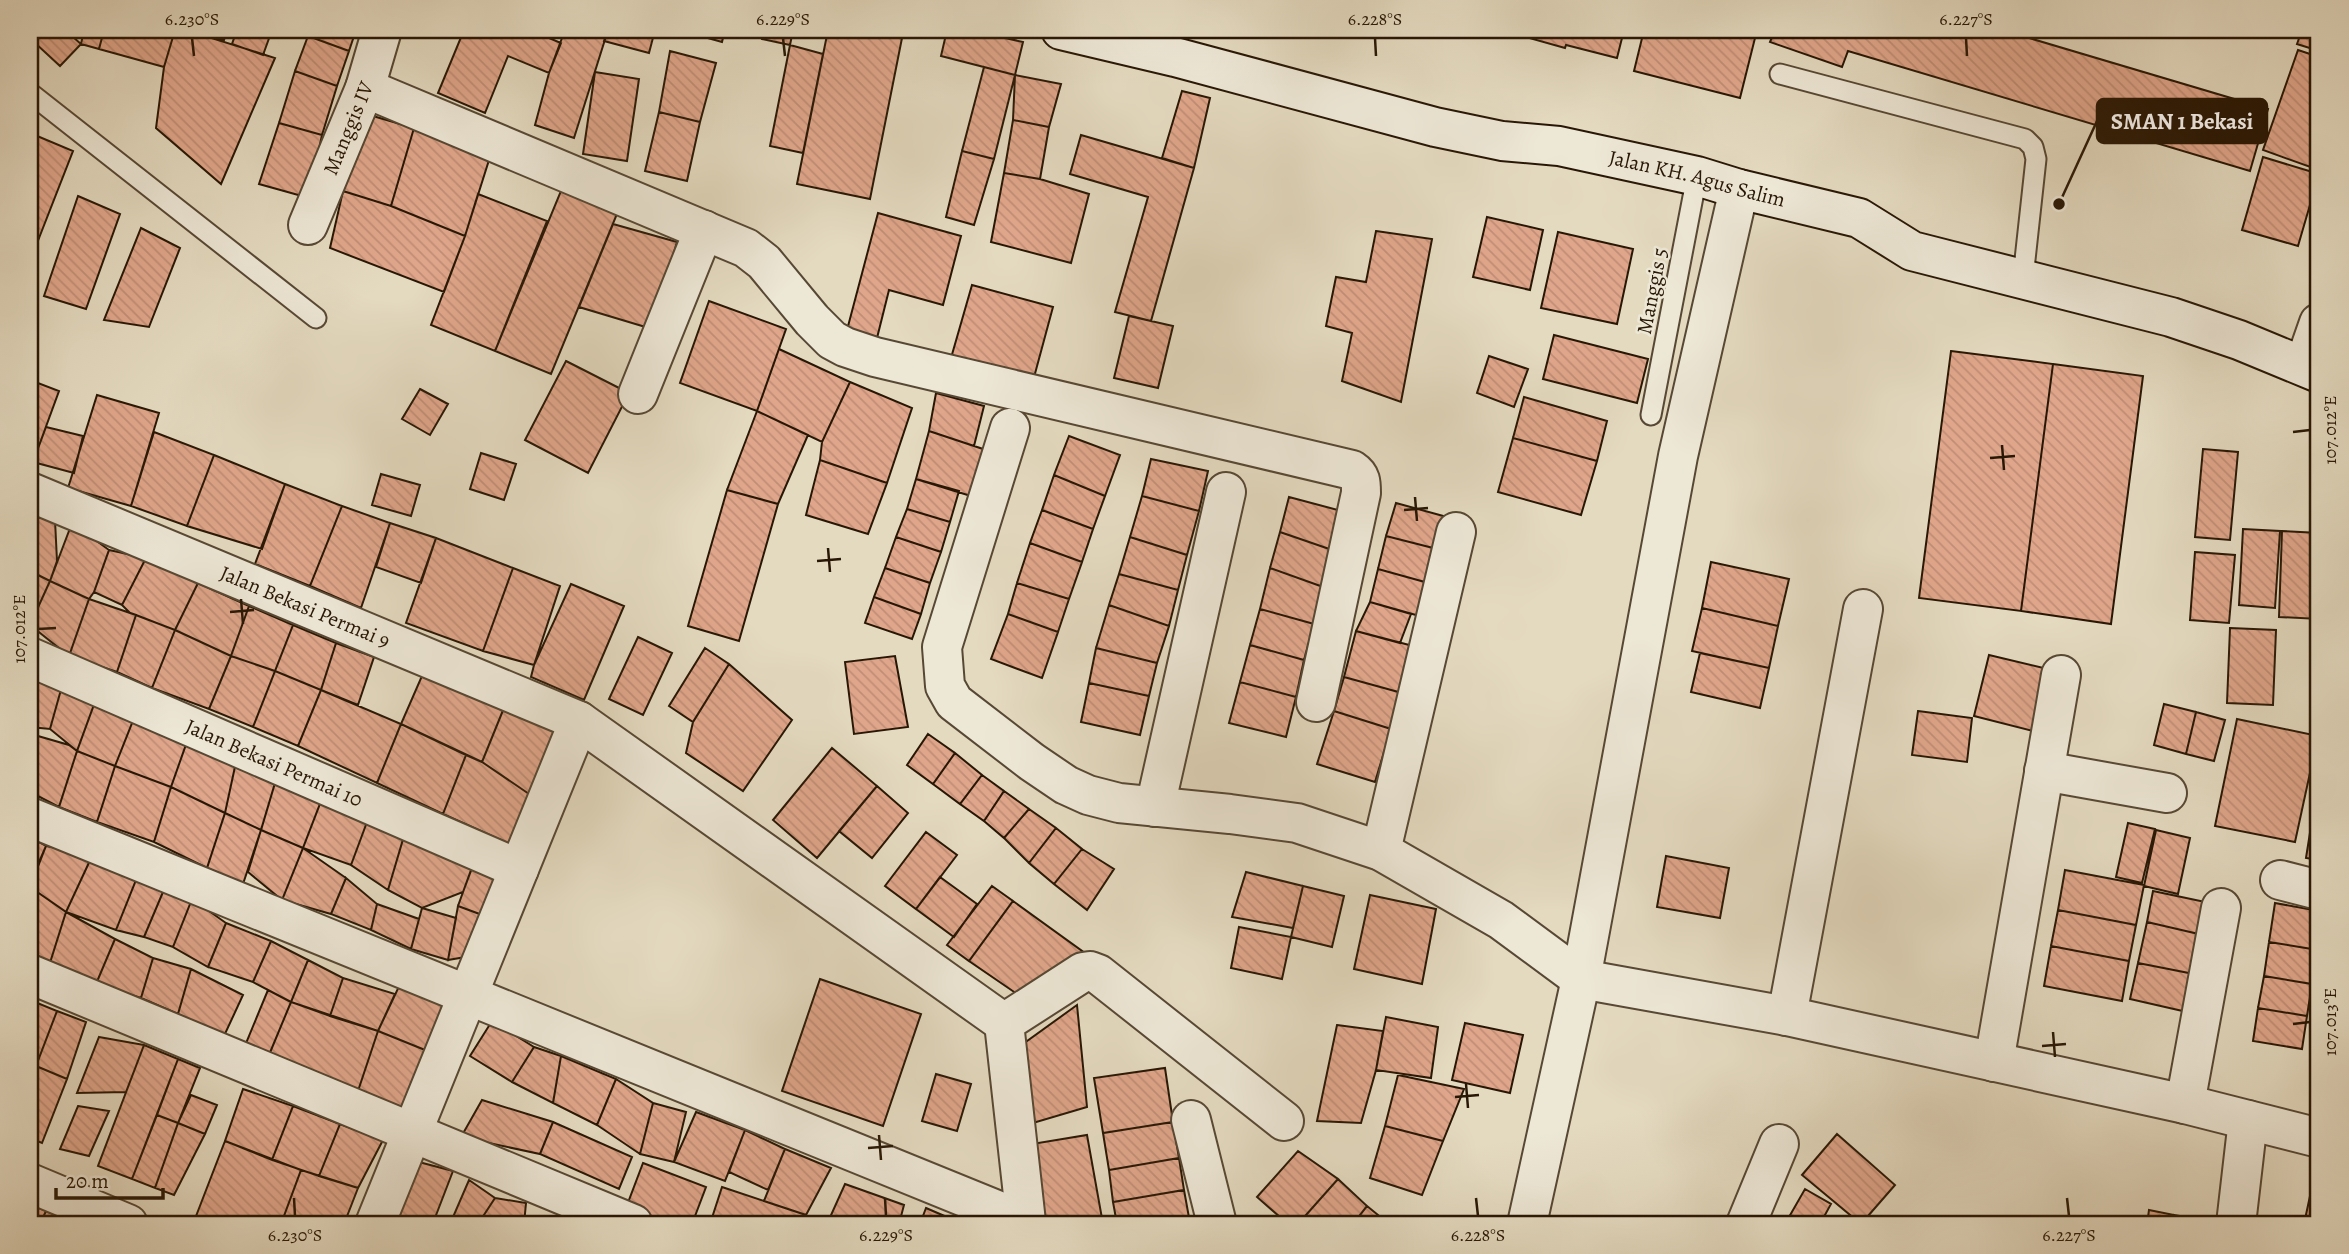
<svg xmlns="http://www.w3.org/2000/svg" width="2349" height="1254" font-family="Alegreya,serif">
<defs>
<pattern id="building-back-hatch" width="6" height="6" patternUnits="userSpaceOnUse" patternTransform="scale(1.75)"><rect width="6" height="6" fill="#e0a68b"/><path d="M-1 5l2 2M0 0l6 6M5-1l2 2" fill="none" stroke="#c08e76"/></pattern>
</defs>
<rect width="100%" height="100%" fill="#e4dac0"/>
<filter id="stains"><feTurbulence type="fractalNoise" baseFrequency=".00286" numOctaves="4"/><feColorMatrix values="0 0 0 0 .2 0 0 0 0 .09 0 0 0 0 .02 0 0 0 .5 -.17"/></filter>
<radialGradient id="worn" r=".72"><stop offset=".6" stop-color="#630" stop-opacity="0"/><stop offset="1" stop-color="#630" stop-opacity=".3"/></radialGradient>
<path fill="url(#building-back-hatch)" stroke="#281705" stroke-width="2" d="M45,30h20l16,14 -21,22 -26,-24z
M84,30h20l-5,19 -18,-5z
M104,30h71l-11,37 -65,-18z
M175,30h11l89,28 -54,126 -65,-56 8,-61z
M186,30h41l-3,10z
M237,30h35l-9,25 -31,-11z
M285,30h25l-2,6z
M310,30h46l-7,21 -41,-15z
M464,30h66l31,13 -12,30 -41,-17 -23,57 -47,-20z
M565,30h43l-34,108 -39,-13 14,-52z
M608,30h47l-6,23 -45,-12z
M679,30h46l-3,12z
M764,30h29l-3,15 -28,-6z
M828,30h33l41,8 -32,161 -73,-15z
M947,30h23l53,12 -8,33 -74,-19z
M1501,30h123l-7,28 -51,-13 -1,3z
M1644,30h113l-17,68 -106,-27z
M1775,30h227l266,79 -18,62 -402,-120 -6,16 -72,-25z
M2302,30h17v21l-22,-7z
M308,36l41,15 -12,35 -42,-15z
M790,45l33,9 -20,99 -33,-7z
M2298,50l21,7v101l-3,11 -53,-19z
M670,51l46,12 -16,59 -41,-10z
M984,67l31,8 -21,84 -32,-8z
M295,71l42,15 -15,49 -43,-12z
M595,72l44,7 -12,82 -44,-7z
M1015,75l46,9 -12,43 -36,-7z
M1182,91l28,7 -16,70 -32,-10z
M659,112l41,10 -13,59 -42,-10z
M366,114l48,14 -23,78 -48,-15z
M1013,120l36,7 -9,52 -36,-6z
M279,123l43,12 -13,63 -50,-14z
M414,128l75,32 -24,76 -74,-30z
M30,133l43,18 -34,87 -9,-3z
M1081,135l113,33 -43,153 -36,-9 33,-115 -78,-23z
M962,151l32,8 -20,66 -28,-8z
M2263,157l56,17 -21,72 -56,-16z
M1004,173l36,6 49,15 -18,69 -80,-21z
M563,186l56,23 -68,165 -56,-23z
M343,191l48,15 74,30 -21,56 -114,-44z
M478,194l69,27 -52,130 -64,-26 34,-89z
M78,196l42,18 -34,95 -42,-13z
M2319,201v32l-7,-3z
M878,213l83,23 -18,69 -54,-15 -12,48 -30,-8z
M1487,217l56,13 -13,60 -57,-13z
M613,224l64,18 -25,87 -73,-22z
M141,228l39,20 -31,79 -45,-7z
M1376,231l56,8 -31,163 -59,-21 10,-48 -26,-7 10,-49 30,5z
M1558,232l75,17 -16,75 -76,-16z
M30,235l9,3 -9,23z
M972,285l81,22 -20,74 -82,-23z
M709,301l77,28 -29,82 -77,-28z
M1129,316l44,10 -15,62 -44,-10z
M1554,335l94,24 -11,44 -94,-24z
M779,349l71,33 -28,60 -65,-31z
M1951,351l102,13 -32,247 -102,-13z
M1489,356l39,13 -14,38 -37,-14z
M566,361l63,32 -41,80 -63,-33z
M2053,364l90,12 -32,248 -90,-13z
M30,380l29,11 -26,71 -3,-1z
M850,382l62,26 -25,75 -67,-23 2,-18z
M420,389l28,15 -18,31 -28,-16z
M936,393l48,13 -10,40 -45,-15z
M97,395l62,18 -28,93 -63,-18z
M1524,397l83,24 -10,40 -84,-23z
M757,411l51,24 -30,69 -51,-14z
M46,427l37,9 -9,37 -41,-11z
M929,431l60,20 -15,46 -58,-18z
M154,432l60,23 -27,71 -56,-20z
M1069,436l51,19 -15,41 -51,-21z
M1513,438l84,23 -16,54 -83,-23z
M2203,449l35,3 -8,88 -35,-3z
M481,453l35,11 -12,36 -34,-11z
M214,455l71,29 -23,65 -75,-23z
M1151,459l57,12 -9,40 -57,-15z
M820,460l67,23 -19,51 -62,-19z
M381,474l39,11 -9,31 -39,-11z
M1054,475l51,21 -12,33 -51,-19z
M916,479l43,12 -9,31 -43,-13z
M285,484l57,22 -32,80 -55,-22z
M727,490l51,14 -39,137 -51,-15z
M1142,496l57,15 -12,44 -57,-18z
M1289,497l60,16 -11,39 -58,-20z
M1396,503l51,14 -6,33 -55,-14z
M342,506l48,17 -29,85 -51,-22z
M907,509l43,13 -9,30 -45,-15z
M1042,510l51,19 -11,33 -52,-19z
M30,516l25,4 2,41 -7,20 -20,-10z
M72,523l37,27 -15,42 -5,7 -39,-18z
M390,523l46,15 -15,45 -45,-16z
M2243,529l37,2 -5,77 -36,-3z
M2282,531l37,2v86l-40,-2z
M1280,532l58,20 -12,36 -56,-20z
M1386,536l55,14 -9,34 -54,-15z
M896,537l45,15 -11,31 -45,-15z
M1130,537l57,18 -9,35 -59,-16z
M436,538l77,30 -30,83 -77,-28z
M1030,543l52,19 -13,37 -52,-16z
M109,550l37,8 -24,47 -28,-13z
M2195,552l40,3 -6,68 -39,-3z
M146,558l52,25 -23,47 -45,-17 -8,-8z
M1711,562l78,17 -11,47 -76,-18z
M513,568l47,18 -26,79 -51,-14z
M885,568l45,15 -9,31 -47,-17z
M1270,568l56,20 -12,36 -54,-15z
M1378,569l54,15 -9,33 -53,-15z
M30,571l20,10 -20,44z
M1119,574l59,16 -9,36 -60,-21z
M50,581l39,18 -20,57 -39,-31z
M198,583l51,23 -18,50 -56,-26z
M1017,583l52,16 -11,33 -50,-18z
M571,584l53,22 -40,94 -53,-23 3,-12z
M874,597l47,17 -9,25 -47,-16z
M89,599l47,16 -19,57 -48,-16z
M1370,602l41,12 -11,29 -44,-12z
M1109,605l60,21 -12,37 -61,-15z
M249,606l44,19 -18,46 -44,-15z
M1702,608l76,18 -9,42 -77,-17z
M1260,609l54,15 -10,36 -54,-15z
M1008,614l50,18 -16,46 -51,-19z
M136,615l39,15 -23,58 -35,-16z
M293,625l43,18 -15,47 -46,-19z
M2230,628l46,2 -3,75 -46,-2z
M175,630l56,26 -22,53 -57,-21z
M1356,631l57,15 -11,47 -58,-16z
M638,637l34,16 -29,62 -34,-16z
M336,643l38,14 -16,48 -37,-15z
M1250,645l54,15 -8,37 -56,-15z
M705,648l24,16 -36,58 -24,-16z
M1096,648l61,15 -8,33 -60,-13z
M1700,653l69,15 -9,40 -69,-16z
M1989,655l67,16 -15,62 -67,-17z
M231,656l44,15 -22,56 -44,-18z
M895,656l13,71 -54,7 -9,-72z
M729,664l63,56 -49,71 -57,-38 7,-31z
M425,669l83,29 -26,64 -81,-38z
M275,671l46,19 -23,56 -45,-19z
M30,674l32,12 -12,43 -20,-2z
M1344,677l58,16 -11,36 -57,-18z
M1240,682l56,15 -10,40 -57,-14z
M1089,683l60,13 -9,39 -59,-13z
M62,686l34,13 -19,52 -27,-22z
M321,690l80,34 -24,59 -79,-37z
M508,698l57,24 -30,76 -53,-36z
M96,699l40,14 -21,53 -38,-15z
M2164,704l32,8 -10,42 -32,-9z
M1334,711l57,18 -16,53 -58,-18z
M1918,711l54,7 -5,44 -55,-7z
M2196,712l29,8 -11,41 -28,-7z
M136,713l53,23 -18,51 -56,-21z
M2237,719l81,17 -23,106 -80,-16z
M401,724l65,31 -23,59 -66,-31z
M31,734l38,11 8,6 -18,56 -29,-15z
M928,734l27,19 -22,31 -26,-19z
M189,736l47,26 -11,51 -54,-26z
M832,748l45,38 -60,72 -44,-38z
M77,751l38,15 -18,56 -38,-15z
M955,753l27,22 -22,29 -27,-20z
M466,755l16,7 53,36 -23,47 -69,-31z
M236,762l42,11 -17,57 -36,-17z
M115,766l56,21 -17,55 -57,-20z
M278,773l45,23 -20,52 -42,-18z
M982,775l22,16 -20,30 -24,-17z
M2319,776v84l-13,-2z
M877,786l31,27 -36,45 -33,-27z
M171,787l54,26 -18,55 -53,-26z
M1004,791l25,18 -25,29 -20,-17z
M323,796l44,26 -16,43 -48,-17z
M1029,809l27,19 -27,35 -25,-25z
M225,813l36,17 -18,54 -36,-16z
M367,822l37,14 -16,54 -37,-25z
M2128,823l27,6 -13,54 -26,-6z
M1056,828l26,21 -28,35 -25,-21z
M261,830l42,18 -21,52 -34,-28z
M2156,830l34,8 -12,56 -34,-8z
M926,832l31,23 -41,54 -31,-23z
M404,836l68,32 -9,24 -41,16 -34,-18z
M30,837l16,9 -16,37z
M46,846l47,8 -27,58 -36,-25z
M303,848l43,30 -15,36 -49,-14z
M1082,849l32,20 -27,41 -33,-26z
M93,854l45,21 -22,55 -50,-18z
M1666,856l63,12 -9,50 -63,-11z
M475,859l27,9 -17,48 -27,-10z
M2065,870l79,15 -8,40 -78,-15z
M1246,872l57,14 -10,42 -61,-11z
M138,875l25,17 -19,45 -28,-7z
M940,877l37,27 -23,33 -38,-28z
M346,878l31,26 -6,26 -40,-16z
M992,886l21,15 -44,60 -22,-16z
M1303,886l41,10 -12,51 -41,-10z
M30,887l36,25 -17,54 -19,-11z
M2153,891l57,12 -7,32 -56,-13z
M163,892l29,7 -19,48 -29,-10z
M1370,895l66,14 -14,75 -68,-15z
M192,899l34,24 -18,44 -35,-20z
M1013,901l76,55 -69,40 -51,-35z
M2275,903l44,8 -1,39 -49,-8z
M377,904l42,15 -8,30 -40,-19z
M458,906l27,10 -14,40 -23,4z
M422,908l34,10 -8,42 -37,-11z
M2058,910l78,15 -7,36 -78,-15z
M66,912l49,27 -19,45 -47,-18z
M2147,922l56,13 -9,39 -56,-11z
M226,923l45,18 -18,41 -45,-15z
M1239,927l52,10 -9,42 -51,-11z
M115,939l38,19 -12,40 -45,-14z
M271,941l37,19 -17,42 -38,-20z
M2269,942l49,8 -6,34 -48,-8z
M2051,946l78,15 -7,40 -78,-15z
M153,958l38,11 -13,45 -37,-16z
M308,960l35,18 -13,38 -39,-14z
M2138,963l56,11 -7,38 -57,-13z
M191,969l52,26 -19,41 -46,-22z
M2264,976l48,8 -5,32 -49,-8z
M343,978l52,16 -17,37 -48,-15z
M820,979l101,35 -38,112 -101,-35z
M402,980l46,21 -18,51 -52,-21z
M268,990l23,12 -22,53 -25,-7z
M30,1000l27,11 -21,55 -6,-2z
M291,1002l87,29 -20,60 -89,-36z
M1077,1005l10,102 -54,16 -10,-79z
M2258,1008l49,8 -5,33 -49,-8z
M57,1011l29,11 -19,57 -31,-13z
M1386,1017l52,10 -7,51 -55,-8z
M492,1021l42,26 -22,35 -42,-26z
M1465,1023l58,12 -13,58 -58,-13z
M1337,1025l46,6 -7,39 -15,53 -44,-2z
M378,1031l52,21 -29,63 -43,-24z
M99,1037l45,8 -18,47 -49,1z
M144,1045l34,14 -46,120 -34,-13z
M534,1047l27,9 -8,47 -41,-21z
M561,1056l55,23 -19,46 -44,-22z
M178,1059l22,9 -22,55 -21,-8z
M30,1064l6,2 -6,19z
M36,1066l31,13 -25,64 -12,-5v-53z
M1165,1068l8,54 -70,11 -9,-55z
M936,1074l35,10 -14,47 -35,-10z
M1398,1075l66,14 -21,52 -58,-15z
M616,1079l37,24 -13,51 -43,-29z
M243,1089l50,17 -21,54 -47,-19z
M191,1095l26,10 -12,29 -27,-11z
M482,1100l71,22 -13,32 -79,-17z
M653,1103l33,9 -12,50 -34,-8z
M78,1106l31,5 -20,45 -29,-7z
M293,1106l47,18 -21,52 -47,-16z
M696,1112l49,18 -20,51 -51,-19z
M157,1115l21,8 -23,65 -23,-9z
M553,1122l79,35 -13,32 -79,-35z
M1173,1122l6,36 -70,12 -6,-37z
M178,1123l27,11 -31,61 -19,-7z
M340,1124l43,16 -25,48 -39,-12z
M1385,1126l58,15 -21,54 -52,-17z
M745,1130l40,19 -17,41 -39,-18z
M1837,1134l58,51 -34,39 -59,-49z
M1087,1135l16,89h-57l-14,-80z
M225,1141l76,29 -20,54h-88z
M785,1149l46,19 -25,47 -42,-14z
M1298,1151l40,28 -40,45h-10l-31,-27z
M1179,1158l5,32 -71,12 -4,-32z
M415,1161l38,10 -20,52h-39z
M643,1163l63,24 -14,37h-23l-43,-16z
M301,1170l57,18 -14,36h-63z
M1338,1179l29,27 -14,18h-55z
M469,1180l26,18 -17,26h-28z
M845,1184l59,21 -5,19h-72z
M722,1187l84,28 -3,9h-93z
M1805,1189l26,15 -11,20h-35z
M1184,1190l6,33 -73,1 -4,-22z
M2310,1196l9,2v26h-15z
M495,1198l31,5 -2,21h-46z
M30,1204l16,7 -6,13h-10z
M1367,1206l22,18h-36z
M926,1208l37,16h-43z
M2149,1210l25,5 -2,9h-25z
M46,1211l30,13h-36z
M2174,1215l41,7 -1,2h-42z"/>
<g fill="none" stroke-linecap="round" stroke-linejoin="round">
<g stroke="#574834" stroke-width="23">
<path id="lane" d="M1780,74l245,65 8,8 3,12 -13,119
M30,93l286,225
M1651,415l46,-239"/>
</g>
<g stroke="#574834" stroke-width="42">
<g id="street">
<path d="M365,88l381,160 18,14 48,58 20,20 13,7 30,10 477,113c9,6 9,12 9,23l-45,209"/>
<path id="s1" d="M308,225l57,-137 17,-58"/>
<path d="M2304,366l15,-43"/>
<path d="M638,394l66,-164"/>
<path d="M1010,428l-68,219 3,39 9,16 78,60 34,23 22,10 31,8 111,11 67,9 84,28 120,69 80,59 206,37 398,88 134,34"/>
<path id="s2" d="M30,492l549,229 425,302"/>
<path id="s3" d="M30,657l489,212"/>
<path d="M2044,771l123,22"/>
<path d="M1155,807l71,-315"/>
<path d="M30,817l996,405v2"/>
<path d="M1381,851l75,-319"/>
<path d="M2280,880l39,10"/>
<path d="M30,974l603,250"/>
<path d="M1787,1016l76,-407"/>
<path d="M1994,1062l67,-387"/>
<path d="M2185,1104l36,-196"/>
<path d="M1191,1120l26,104"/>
<path d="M30,1183l98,41"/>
<path d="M1026,1222l-22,-199 79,-51 7,-1 8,3 186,147"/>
<path d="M375,1224l204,-503"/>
<path d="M1527,1224l54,-245 97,-523 61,-267"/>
<path d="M1746,1224l33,-80"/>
<path d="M2236,1224l12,-104"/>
</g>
</g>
<g stroke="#281705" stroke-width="42">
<g id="secondary">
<path id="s4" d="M1061,30l114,27 260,70 67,14 57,5 138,30 42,13 120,29 53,33 259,66 68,23 80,33"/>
</g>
</g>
<use href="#lane" stroke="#ede7d6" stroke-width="19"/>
<use href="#street" stroke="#ede7d6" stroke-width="38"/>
<use href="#secondary" stroke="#ede7d6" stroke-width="38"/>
</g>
<path fill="none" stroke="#281705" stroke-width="2.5" d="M192,38l2,18M783,38l2,18M1375,38l1,18M1966,38l1,18M2293,432l17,-2M2002,445l2,25M1990,458l25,-2M1415,497l2,24M1404,510l24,-2M828,548l2,24M817,561l24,-2M241,599l2,25M230,612l24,-2M38,629l18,-1M2293,1024l17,-2M2053,1032l2,25M2042,1046l24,-2M1466,1084l2,24M1455,1097l24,-2M879,1135l2,25M868,1148l25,-2M294,1198l1,18M885,1198l1,18M1476,1198l2,18M2067,1198l2,18"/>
<g text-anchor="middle" stroke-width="5" stroke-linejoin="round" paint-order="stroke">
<g font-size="21" fill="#281705" stroke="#ede7d6">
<text dy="7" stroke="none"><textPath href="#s1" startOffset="105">Manggis IV</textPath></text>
<text dy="7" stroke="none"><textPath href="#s4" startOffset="654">Jalan KH. Agus Salim</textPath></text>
<text transform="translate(1652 291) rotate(-79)" y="7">Manggis 5</text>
<text dy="7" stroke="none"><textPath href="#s2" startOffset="298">Jalan Bekasi Permai 9</textPath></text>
<text dy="7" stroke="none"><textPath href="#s3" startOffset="266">Jalan Bekasi Permai 10</textPath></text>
</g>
</g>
<path fill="none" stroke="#281705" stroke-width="2.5" d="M2059 204L2097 121"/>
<circle fill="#281705" stroke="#ede7d6" stroke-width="2.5" cx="2059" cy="204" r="7"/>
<rect fill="#281705" stroke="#281705" stroke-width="2.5" x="2097" y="99" width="170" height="44" rx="7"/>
<g font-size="23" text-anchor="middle" font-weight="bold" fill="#fff">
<text x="2182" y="129">SMAN 1 Bekasi</text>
</g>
<rect width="2349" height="1254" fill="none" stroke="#e4dac0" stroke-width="77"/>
<path d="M56 1188v10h107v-10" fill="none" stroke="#281705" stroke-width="3.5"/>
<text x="66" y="1188" font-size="21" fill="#281705" stroke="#ede7d6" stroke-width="5" paint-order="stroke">20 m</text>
<rect x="38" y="38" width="2272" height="1178" fill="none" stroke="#281705" stroke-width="2.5"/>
<g font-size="18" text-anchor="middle" fill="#281705">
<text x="192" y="25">6.230°S</text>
<text x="783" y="25">6.229°S</text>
<text x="1375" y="25">6.228°S</text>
<text x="1966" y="25">6.227°S</text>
<text transform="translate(2330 430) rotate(-90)" y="6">107.012°E</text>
<text transform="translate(19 629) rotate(-90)" y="6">107.012°E</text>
<text transform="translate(2330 1022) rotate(-90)" y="6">107.013°E</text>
<text x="295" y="1241">6.230°S</text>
<text x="886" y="1241">6.229°S</text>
<text x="1478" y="1241">6.228°S</text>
<text x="2069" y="1241">6.227°S</text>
</g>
<rect width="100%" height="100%" filter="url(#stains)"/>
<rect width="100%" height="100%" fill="url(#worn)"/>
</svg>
